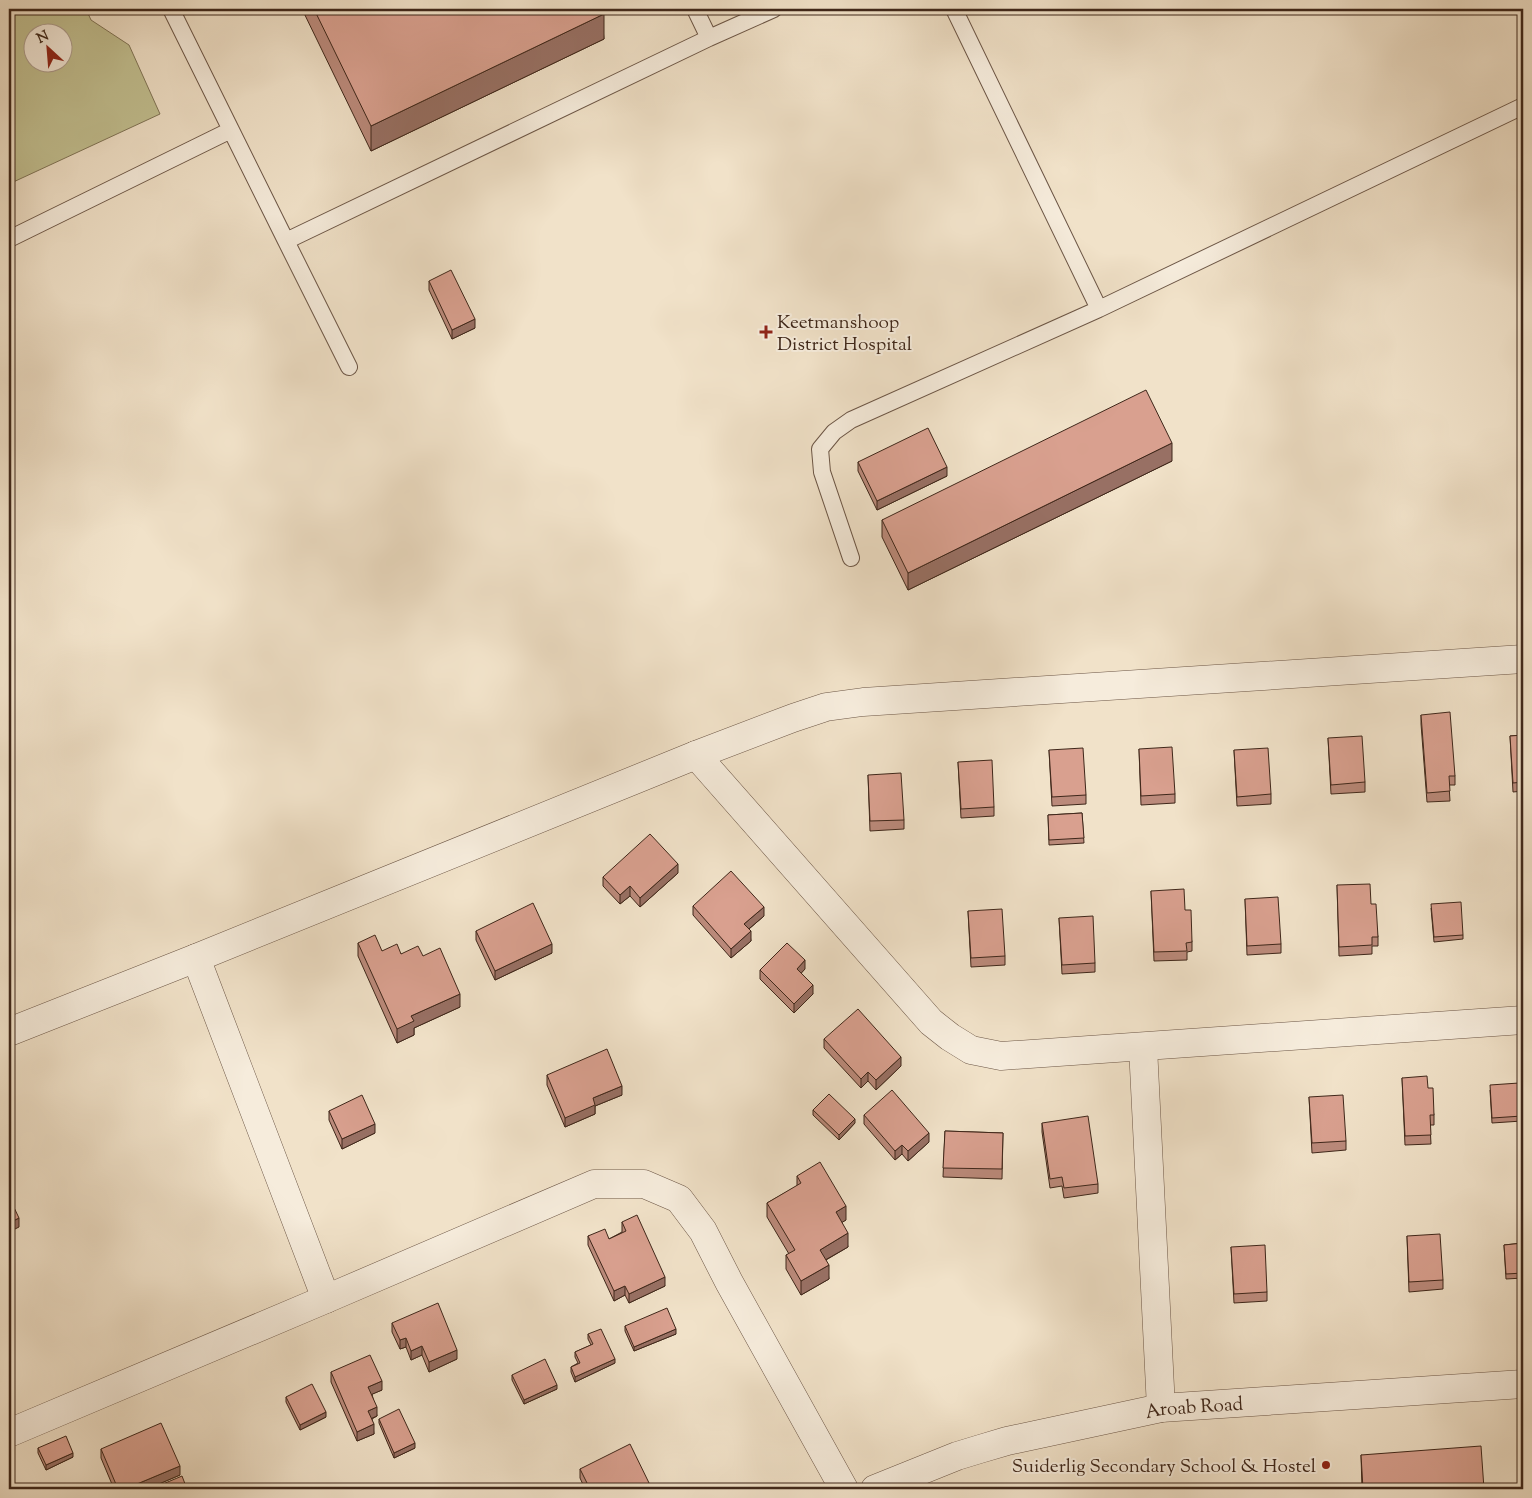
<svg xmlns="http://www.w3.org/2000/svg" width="1532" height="1498" font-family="'Sorts Mill Goudy',serif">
<rect width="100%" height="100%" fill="#f1e2c9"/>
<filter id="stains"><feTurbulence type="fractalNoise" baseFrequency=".004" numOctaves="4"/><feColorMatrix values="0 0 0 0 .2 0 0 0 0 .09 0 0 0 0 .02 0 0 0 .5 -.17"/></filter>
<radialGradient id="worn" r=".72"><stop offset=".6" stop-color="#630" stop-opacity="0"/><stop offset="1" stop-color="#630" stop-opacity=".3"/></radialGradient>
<path fill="#c2c091" stroke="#807456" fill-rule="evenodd" d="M9,9h77l5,11 38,25 31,69 -151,70zM32,32h30v30h-30z"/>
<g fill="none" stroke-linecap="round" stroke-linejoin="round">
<g stroke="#6c5646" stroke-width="18">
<path id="lane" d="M171,9l115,232 423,-203 -14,-29
M954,9l145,300
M709,38l65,-29
M9,239l222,-109
M286,241l63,126
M851,558l-29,-86 -2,-23 14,-17 17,-12 248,-111 424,-203"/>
</g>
<g stroke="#6c5646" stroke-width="29">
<g id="street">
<path d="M696,755l235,267 19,15 21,13 30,6 522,-36"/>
<path d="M196,958l130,341"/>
<path d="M9,1032l187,-74 500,-203 97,-37 33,-11 37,-5 660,-43"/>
<path d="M1143,1047l18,361"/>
<path d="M9,1433l317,-134 268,-115h50l35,15 24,32 26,51 115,207"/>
<path id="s1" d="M875,1489l82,-33 23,-7 27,-8 154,-33 362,-24"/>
</g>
</g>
<use href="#lane" stroke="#f6ecdc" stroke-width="16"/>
<use href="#street" stroke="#f6ecdc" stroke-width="28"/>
</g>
<path fill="#bb8a7b" stroke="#3f271a" d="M302,9h299l3,30 -233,112z
M429,281l46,47 -23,11 -23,-49z
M1172,461l-264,129 -26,-53v-17z
M858,462l89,14 -70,34 -19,-39z
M1421,715l34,61v9h-6l1,16 -23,1 -6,-78z
M1523,735v56l-10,1 -3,-56z
M1328,738l37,44v10l-34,2z
M1139,749l36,45v9l-34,2z
M1049,750l37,45v9l-34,2z
M1234,750l37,44v10l-34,2z
M958,762l36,45v9l-33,2z
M868,775l36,45v9l-34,2z
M1082,813l2,30 -35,2 -1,-30z
M678,873l-38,34 -10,-11 -10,8 -17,-18v-9z
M1337,885l34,19 7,33v9h-6v8l-33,2z
M1151,891l34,19 7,32v9l-5,1v8l-33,1z
M1245,899l36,45v9l-34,2z
M693,906l71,10 -15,13 2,12 -20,17 -38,-43z
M1431,908l32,27v4l-29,3z
M968,911l37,45v9l-34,2z
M1059,918l36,45v9l-33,2z
M476,931l76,22 -57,27 -19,-40z
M358,943l24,8 19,3 22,2 37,51 -46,21v7l-17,8 -39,-87z
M805,969l-4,4 12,21 -19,19 -34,-34v-9z
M824,1039l77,27 -25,24 -8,-9 -7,7 -37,-40z
M547,1075l75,20 -27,11v8l-30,13 -18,-42z
M1402,1078l26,10 6,27v10h-4l1,19 -26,1z
M1490,1090l32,26v5l-30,2z
M1309,1097l37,44v9l-34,3z
M813,1110l42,13 -16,17 -26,-25z
M329,1111l46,22 -33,16 -13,-29z
M864,1115l65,27 -21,19 -6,-7 -7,6 -31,-36z
M1042,1123l56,61v9l-34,5 -2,-12 -12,2 -8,-56z
M945,1131l58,2 -1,46 -59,-2z
M797,1176l49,44 -4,2 6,25 -22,13 3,19 -28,16 -15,-26v-14l3,-1 -22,-37v-14l30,-17z
M622,1222l43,64 -36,17 -4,-8 -11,6 -26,-56v-9l21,3 13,-7z
M1407,1236l36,44v9l-34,3z
M1523,1243v35l-17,1 -2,-34z
M1231,1247l36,45v9l-33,2z
M392,1323l65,36 -28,13 -7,-17 -11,5 -5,-13 -6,2 -8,-17z
M625,1326l51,8 -42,17 -9,-20z
M588,1334l27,29 -40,19 -4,-10v-5l7,-4 -3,-6v-5l16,-7 -3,-6z
M331,1372l51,18 -10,4 5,22 -5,3 2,15 -17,7 -26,-59z
M512,1375l45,14 -33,15 -12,-24z
M286,1397l40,20 -26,13 -14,-28z
M379,1419l36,29 -21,10 -15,-35z
M38,1448l35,9 -27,13 -8,-17z
M101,1449l79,26 -33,14h-33l-13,-31z
M1361,1455l123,34h-122z
M580,1469l71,20h-66l-5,-11z"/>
<path fill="#987064" stroke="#3f271a" d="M604,14v25l-233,112v-25z
M475,319v9l-23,11v-9z
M1172,443v18l-264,129v-17z
M947,467v9l-70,34v-9z
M678,864v9l-38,34v-9z
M630,886v10l-10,8v-9z
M764,907v9l-20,17v-9z
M751,931v10l-20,17v-9z
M552,944v9l-57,27v-9z
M805,960v9l-8,9v-9z
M813,985v9l-19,19v-9z
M460,994v13l-46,21v7l-17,8v-14l14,-13z
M901,1057v9l-25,24v-10z
M868,1072v9l-7,7v-9z
M622,1086v9l-27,11v8l-30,13v-9l28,-20z
M855,1119v4l-16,17v-5z
M375,1124v9l-33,16v-10z
M929,1133v9l-21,19v-10z
M902,1145v9l-7,6v-9z
M846,1206v14l-10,6v-14z
M19,1218v9l-10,5v-9z
M848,1233v14l-28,16v-13z
M829,1265v14l-28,16v-14z
M665,1277v9l-36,17v-9z
M625,1286v9l-11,6v-10z
M676,1329v5l-42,17v-4z
M406,1338v9l-6,2v-9z
M422,1346v9l-11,5v-9z
M457,1350v9l-28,13v-10z
M615,1359v4l-40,19v-5z
M382,1381v9l-14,6v-9z
M557,1385v4l-33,15v-4z
M377,1407v9l-9,4v-9z
M326,1412v5l-26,13v-5z
M374,1424v10l-17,7v-9z
M415,1443v5l-21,10v-5z
M73,1453v4l-27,13v-5z
M180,1466v9l-33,14h-22z"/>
<path fill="#d9a08f" stroke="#3f271a" d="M314,9h287l3,5 -233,112z
M451,270l24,49 -23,11 -23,-49z
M1146,390l26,53 -264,130 -26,-53z
M928,428l19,39 -70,34 -19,-39z
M1450,712l5,64h-6l1,15 -23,2 -6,-78z
M1523,735v47l-10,1 -3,-47z
M1362,736l3,46 -34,3 -3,-47z
M1172,747l3,47 -34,2 -2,-47z
M1083,748l3,47 -34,2 -3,-47z
M1268,748l3,46 -34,3 -3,-47z
M992,760l2,47 -33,2 -3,-47z
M901,773l3,47 -34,1 -2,-46z
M1082,813l2,25 -35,2 -1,-25z
M650,834l28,30 -38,34 -10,-12 -10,9 -17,-18z
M731,871l33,36 -20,17 7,7 -20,18 -38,-43z
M1370,884l1,20h5l2,33h-6v8l-33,2 -2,-62z
M1184,889l1,21h6l1,32 -6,1 1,8 -33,1 -3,-61z
M1278,897l3,47 -34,2 -2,-47z
M1461,902l2,33 -29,2 -3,-33z
M533,903l19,41 -57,27 -19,-40z
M1002,909l3,47 -34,2 -3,-47z
M1093,916l2,47 -33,2 -3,-47z
M375,935l7,16 15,-7 4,10 17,-8 5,10 17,-8 20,46 -49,22 3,5 -17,8 -39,-86z
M787,943l18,17 -8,9 16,16 -19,19 -34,-34z
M858,1009l43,48 -25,23 -8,-8 -7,7 -37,-40z
M607,1049l15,37 -29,12 2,7 -30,13 -18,-43z
M1427,1076l1,12h5l1,27h-4l1,20 -26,1 -3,-58z
M1519,1083l3,33 -30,2 -2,-33z
M892,1090l37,43 -21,18 -6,-6 -7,6 -31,-36z
M829,1094l26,25 -16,16 -26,-25z
M362,1095l13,29 -33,15 -13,-28z
M1343,1095l3,46 -34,2 -3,-46z
M1088,1116l10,68 -34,4 -2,-11 -12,2 -8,-56z
M945,1131l58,2 -1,36 -59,-1z
M820,1162l26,44 -10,6 12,21 -28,17 9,15 -28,16 -15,-26 9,-5 -28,-47 34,-20 -4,-7z
M9,1197l10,21 -10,5z
M637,1215l28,62 -36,17 -4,-8 -11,5 -26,-55 17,-7 4,10 17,-8 -4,-9z
M1440,1234l3,46 -34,2 -2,-46z
M1523,1243v30l-17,1 -2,-29z
M1265,1245l2,47 -33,2 -3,-47z
M438,1303l19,47 -28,12 -7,-16 -11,5 -5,-13 -6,2 -8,-17z
M667,1308l9,21 -42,18 -9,-21z
M601,1329l14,30 -40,18 -4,-10 9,-4 -5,-11 18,-8 -5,-10z
M370,1355l12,26 -14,6 9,20 -9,4 6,13 -17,8 -26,-60z
M545,1359l12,26 -33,15 -12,-25z
M312,1384l14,28 -26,13 -14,-28z
M399,1409l16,34 -21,10 -15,-34z
M161,1423l19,43 -55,23h-7l-17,-40z
M66,1436l7,17 -27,12 -8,-17z
M630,1444l21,43 -4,2h-57l-10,-20z
M1481,1446l3,43h-121l-2,-34z
M182,1476l5,13h-36z"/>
<g fill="#8f2418" stroke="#f6ecdc" stroke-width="2">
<path d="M763.5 324.5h5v5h5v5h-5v5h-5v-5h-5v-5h5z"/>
<circle cx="1326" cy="1465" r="5"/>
</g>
<g text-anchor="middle" stroke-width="4" stroke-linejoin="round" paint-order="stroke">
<g font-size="19" fill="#3f271a" stroke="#f6ecdc" text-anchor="start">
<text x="777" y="328">Keetmanshoop<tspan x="777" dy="22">District Hospital</tspan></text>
<text x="1316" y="1472" text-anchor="end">Suiderlig Secondary School &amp; Hostel</text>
</g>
<g font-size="19" fill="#3f271a" stroke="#f6ecdc">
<text dy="7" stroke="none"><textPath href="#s1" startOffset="331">Aroab Road</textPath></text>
</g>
</g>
<rect width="1532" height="1498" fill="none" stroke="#f1e2c9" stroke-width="30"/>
<rect x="10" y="10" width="1512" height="1478" fill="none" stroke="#3f271a" stroke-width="2.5"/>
<rect x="15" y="15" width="1502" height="1468" fill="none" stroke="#3f271a"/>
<g transform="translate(48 48) rotate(334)"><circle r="24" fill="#f6ecdc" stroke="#ad9d8e"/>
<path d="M0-4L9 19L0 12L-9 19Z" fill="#8f2418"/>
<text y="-8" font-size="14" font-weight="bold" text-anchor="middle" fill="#3f271a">N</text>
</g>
<rect width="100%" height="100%" filter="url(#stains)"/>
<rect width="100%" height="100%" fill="url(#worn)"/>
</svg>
